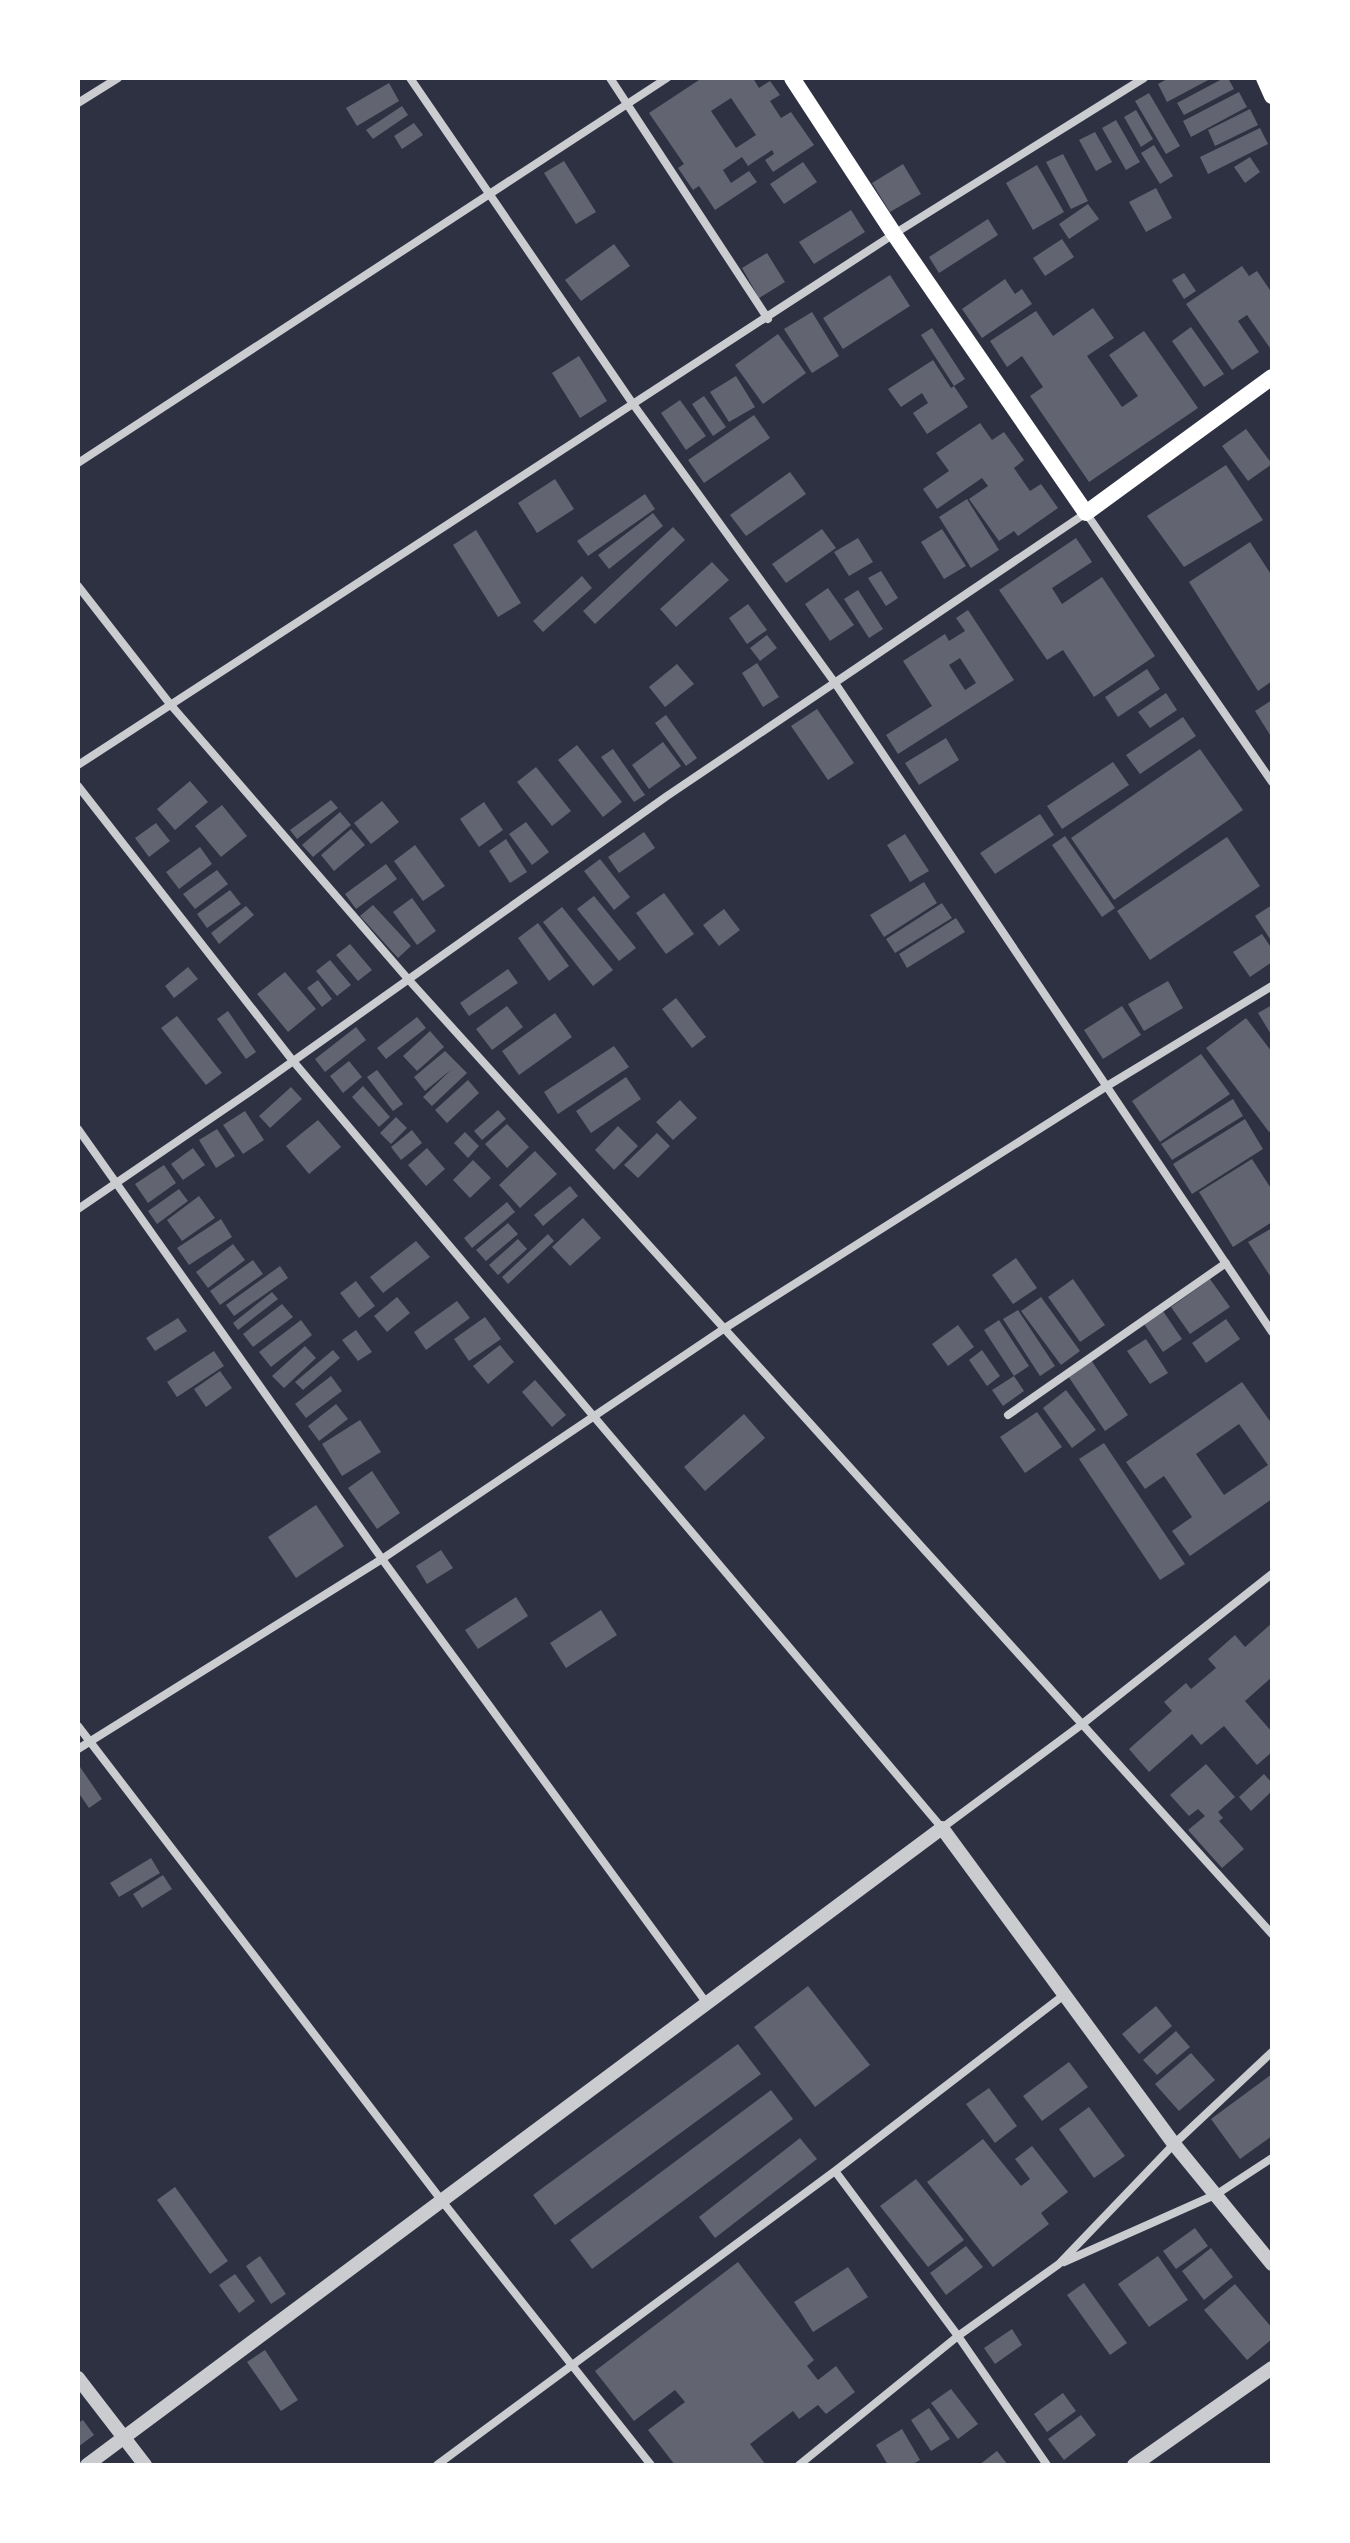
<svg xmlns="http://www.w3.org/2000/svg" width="1350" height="2543" font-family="Lato,sans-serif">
<rect width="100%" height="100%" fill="#2d3142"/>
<path fill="#626471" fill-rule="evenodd" d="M702,78h51l6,10 11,-7 10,14 -10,6 11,17 10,-6 23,33 -41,27 -8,-12 9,-6 -2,-4 -24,16 -6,-9 -19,13 8,13 18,-12 8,11 -42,28 -16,-24 -6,4 -15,-22 6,-4 -35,-51zM731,98l25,37 -20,13 -25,-37z
M1169,78h43l-45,24 -9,-18z
M1224,78h4l6,11 -50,26 -7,-12z
M389,83l10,18 -42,25 -11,-18z
M1239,92l8,15 -56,30 -8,-16z
M1149,93l31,53 -14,8 -31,-53z
M402,106l6,9 -35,24 -7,-9z
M1250,109l8,16 -43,21 -7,-16z
M1136,110l17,29 -12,8 -17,-30z
M1116,120l24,42 -14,8 -24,-42z
M414,123l9,12 -21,14 -8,-13z
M1260,128l8,16 -60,30 -8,-17z
M1095,132l17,30 -16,9 -17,-31z
M1154,145l19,31 -13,8 -19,-31z
M1063,154l25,47 -17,8 -25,-47z
M1250,157l10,15 -15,11 -11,-16z
M564,161l32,51 -20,12 -32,-51z
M803,162l14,20 -33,22 -14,-20z
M903,164l18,30 -31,18 -18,-29z
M1037,165l27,47 -31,18 -27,-47z
M1156,188l16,30 -26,14 -17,-30z
M1088,204l11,15 -30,20 -10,-15z
M851,210l14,22 -51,32 -15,-22z
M988,219l10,16 -59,38 -10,-16z
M1062,239l12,18 -29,19 -12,-18z
M614,244l16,22 -49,35 -16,-21z
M767,253l18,29 -26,16 -17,-30z
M1242,266l7,10 8,-5 15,22v58l-25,-36 -9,6 21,31 -27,18 -46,-66z
M1184,273l12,18 -12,8 -12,-19z
M890,275l20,31 -67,43 -20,-31z
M1005,279l10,15 7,-5 10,15 -50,34 -20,-29z
M1093,308l21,30 -27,18 35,51 16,-11 -29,-41 35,-24 54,77 -109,74 -59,-86 13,-9 -21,-31 -15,11 -17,-26 46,-30 17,25z
M812,312l27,44 -27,17 -28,-44z
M1191,327l33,47 -20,13 -32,-46z
M932,328l33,51 -11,7 14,21 -41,27 -14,-21 15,-10 -6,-10 -21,14 -13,-18 45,-29 18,28 3,-2 -33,-51z
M778,334l28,39 -43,31 -28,-39z
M579,356l28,45 -27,17 -28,-45z
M736,376l19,31 -26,15 -19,-30z
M704,396l22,31 -13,9 -21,-32z
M680,400l26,36 -20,14 -25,-37z
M754,415l16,23 -66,45 -16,-23z
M980,423l12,17 12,-8 20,28 -10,8 16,23 11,-7 17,24 -40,28 -4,-5 -15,10 -30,-42 19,-13 -6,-8 -45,31 -14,-20 26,-18 -13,-18z
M1246,429l26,35 -24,17 -26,-35z
M1226,465l37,55 -79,47 -37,-51z
M790,472l16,22 -60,42 -16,-21z
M555,479l19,30 -37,24 -19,-30z
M645,494l10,15 -67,47 -11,-15z
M967,499l32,51 -28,18 -32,-51z
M653,513l10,13 -54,43 -11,-14z
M673,527l12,13 -90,84 -12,-13z
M822,529l14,19 -50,35 -14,-19z
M942,529l24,37 -22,13 -23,-37z
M476,530l45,73 -23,14 -45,-72z
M858,538l15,24 -24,14 -15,-24z
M1076,538l16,24 -40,26 10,16 40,-27 53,79 -61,41 -31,-47 -16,10 -48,-70z
M1250,542l22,34v105l-14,10 -69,-109z
M712,562l17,18 -53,47 -16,-18z
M881,571l17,27 -12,8 -18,-28z
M582,576l10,12 -49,44 -10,-11z
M828,588l26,37 -24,16 -25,-37z
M858,590l25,39 -14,9 -25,-39z
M748,604l19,26 -20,14 -18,-26z
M968,610l46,70 -116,74 -12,-19 46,-29 -29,-45 42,-27 4,7 16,-10 -9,-13zM960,658l16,25 -11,7 -16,-25z
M767,635l10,13 -17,13 -10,-13z
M757,663l22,34 -16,10 -21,-34z
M677,664l17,20 -29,23 -16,-20z
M1147,669l13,20 -42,28 -13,-20z
M1166,693l11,17 -27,18 -12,-16z
M1272,700v38l-17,-27z
M817,709l37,54 -26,17 -37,-54z
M666,715l31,43 -11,8 -31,-43z
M1183,717l13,19 -56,38 -14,-19z
M946,738l13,22 -40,25 -14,-22z
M663,742l18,24 -32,23 -17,-24z
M577,745l45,57 -19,15 -45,-57z
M613,749l32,46 -11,7 -33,-45z
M1200,749l43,61 -129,90 -43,-62z
M1113,762l16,23 -67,44 -15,-23z
M536,767l35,44 -19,15 -35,-44z
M190,781l18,21 -33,28 -18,-21z
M331,800l7,8 -41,31 -7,-9z
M382,801l17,21 -28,22 -17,-21z
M484,802l19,28 -24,17 -19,-28z
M222,805l25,31 -26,21 -26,-31z
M340,812l11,13 -38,32 -11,-12z
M1040,814l14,21 -59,39 -15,-21z
M526,822l23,30 -17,13 -23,-31z
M156,823l14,18 -21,16 -14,-19z
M351,829l14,16 -31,26 -13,-16z
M644,832l11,16 -36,25 -11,-16z
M905,834l24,37 -19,11 -23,-37z
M1065,836l50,72 -13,9 -50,-72z
M1227,837l33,49 -110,74 -33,-49z
M506,839l21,33 -17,11 -21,-32z
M415,845l30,41 -22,15 -29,-40z
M200,847l12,17 -33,25 -13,-17z
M600,859l30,38 -16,13 -30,-39z
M386,864l11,15 -41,30 -11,-15z
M217,870l11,14 -33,25 -12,-15z
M924,882l13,21 -53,34 -14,-22z
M230,890l11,14 -34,24 -10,-14z
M664,893l30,41 -28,20 -30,-41z
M594,896l42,52 -17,13 -42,-52z
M412,898l24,33 -19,14 -24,-33z
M942,903l10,15 -57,35 -9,-14z
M373,905l38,41 -13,12 -38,-42z
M1272,905v37l-17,-26z
M246,906l8,9 -35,29 -8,-11z
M562,907l51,63 -20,16 -50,-64z
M724,909l16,21 -21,16 -16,-21z
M956,918l9,14 -58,36 -8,-14z
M538,923l31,43 -20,15 -31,-43z
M1262,934l10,15v13l-22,15 -17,-25z
M350,944l22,26 -14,11 -22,-26z
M330,960l21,25 -14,11 -21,-25z
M188,967l10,12 -24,19 -9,-12z
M508,969l10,14 -49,33 -9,-13z
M285,972l31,37 -28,23 -31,-38z
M318,980l14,19 -10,8 -15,-19z
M1168,981l15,27 -39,23 -16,-27z
M676,998l30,39 -14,11 -30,-39z
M1272,1005v31l-14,-23z
M507,1006l16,21 -31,23 -16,-21z
M1122,1006l19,29 -38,24 -19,-29z
M228,1011l28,41 -10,7 -29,-40z
M555,1013l17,24 -53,38 -17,-24z
M177,1016l45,57 -16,12 -45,-57z
M417,1017l9,11 -40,31 -9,-11z
M1246,1018l26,34v78l-3,2 -63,-84z
M356,1027l10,13 -41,32 -10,-13z
M430,1031l14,16 -27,24 -14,-15z
M614,1046l15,21 -71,47 -14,-22z
M445,1051l22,22 -35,33 -9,-9 29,-28 -27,22 -11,-14z
M1201,1054l29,40 -70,48 -28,-41z
M349,1061l13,16 -19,16 -13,-17z
M377,1070l26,34 -10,7 -26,-34z
M626,1077l15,22 -50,34 -15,-22z
M468,1080l11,13 -32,30 -12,-13z
M363,1086l27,31 -11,10 -27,-30z
M291,1087l11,12 -32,29 -11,-12z
M1233,1099l10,17 -71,44 -11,-16z
M680,1100l17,18 -24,22 -17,-18z
M498,1110l8,9 -24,21 -8,-9z
M245,1111l19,29 -21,14 -20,-29z
M396,1117l11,11 -16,16 -11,-11z
M1245,1119l18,30 -71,45 -19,-30z
M318,1120l23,27 -32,27 -23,-28z
M507,1124l22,23 -22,21 -22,-24z
M618,1126l20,20 -24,24 -19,-20z
M217,1129l18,27 -19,12 -17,-28z
M412,1130l10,13 -21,17 -10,-13z
M465,1132l14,14 -11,12 -14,-15z
M657,1133l13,13 -32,32 -14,-13z
M193,1148l12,17 -22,15 -12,-16z
M427,1148l18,21 -19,17 -18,-21z
M535,1151l22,23 -37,34 -21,-23z
M1252,1159l20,31v32l-39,25 -34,-55z
M473,1160l18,18 -21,20 -17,-18z
M164,1165l12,18 -28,20 -13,-19z
M570,1186l8,10 -35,30 -9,-11z
M179,1189l9,12 -31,23 -9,-13z
M199,1196l16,22 -33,23 -15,-21z
M507,1202l8,10 -43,36 -8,-10z
M583,1218l18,20 -31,28 -18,-19z
M221,1219l11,18 -43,28 -12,-17z
M508,1223l10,11 -32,27 -10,-11z
M1272,1228v51l-24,-37z
M548,1234l6,7 -46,43 -6,-7z
M518,1239l9,10 -29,26 -9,-10z
M416,1241l14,16 -47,36 -13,-16z
M233,1244l12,16 -37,28 -12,-16z
M1016,1258l21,30 -24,16 -21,-29z
M253,1260l10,14 -43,31 -10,-14z
M280,1266l8,12 -54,38 -8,-11z
M1073,1279l32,46 -25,17 -32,-45z
M1210,1279l20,28 -40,27 -19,-27z
M356,1281l19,25 -16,12 -19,-25z
M272,1292l6,7 -40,31 -5,-7z
M397,1297l13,16 -23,19 -13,-16z
M1041,1297l39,54 -19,14 -40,-54z
M457,1301l13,17 -44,32 -12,-18z
M282,1304l11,13 -40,30 -10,-13z
M1018,1310l37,56 -15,10 -37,-57z
M1163,1311l19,28 -19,13 -19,-28z
M485,1317l16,22 -32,22 -15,-22z
M178,1318l9,13 -32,20 -9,-13z
M1226,1319l14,20 -34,24 -14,-20z
M301,1320l11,15 -41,32 -12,-15z
M999,1320l30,46 -15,10 -30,-46z
M958,1325l16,22 -26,19 -16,-22z
M356,1330l16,22 -14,9 -16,-21z
M1146,1339l22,34 -18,11 -23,-33z
M500,1345l14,17 -26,22 -15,-18z
M305,1346l11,12 -32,30 -12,-12z
M333,1350l7,8 -37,32 -8,-8z
M982,1350l18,26 -13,10 -18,-26z
M214,1351l10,15 -47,31 -10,-15z
M1091,1360l37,55 -23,16 -37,-55z
M220,1371l12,17 -26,19 -12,-18z
M331,1376l11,15 -36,27 -11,-14z
M1014,1376l10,15 -21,15 -11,-16z
M535,1380l31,35 -14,12 -30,-35z
M1242,1382l30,42v75l-82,57 -18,-25 20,-14 -28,-41 -19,13 -19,-27zM1239,1424l29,41 -44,30 -28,-41z
M1066,1390l30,40 -24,18 -29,-40z
M336,1404l12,15 -29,22 -11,-15z
M1037,1412l25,35 -37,26 -25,-36z
M744,1414l21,24 -60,53 -21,-24z
M360,1420l21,32 -39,24 -20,-32z
M1104,1443l81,121 -25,16 -81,-121z
M372,1471l28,42 -23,16 -29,-41z
M316,1505l28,41 -48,32 -28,-41z
M441,1550l12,18 -26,16 -11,-18z
M516,1597l12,19 -50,33 -13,-19z
M601,1610l16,25 -51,33 -16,-25z
M1272,1623v54l-27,24 27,31v20l-15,13 -33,-39 -23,19 -9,-11 -43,38 -20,-23 43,-38 -8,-9 22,-19 5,6 25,-21 -8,-9 27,-24 10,12z
M78,1764l24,35 -13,9 -11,-16z
M1206,1764l29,33 -17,15 5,6 -4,3 25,28 -22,19 -34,-38 17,-14 -7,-7 -9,7 -19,-21z
M1264,1774l8,9v8l-21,20 -12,-14z
M151,1858l9,15 -41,24 -9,-14z
M163,1875l9,14 -30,19 -9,-14z
M808,1986l62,79 -55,42 -61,-80z
M1156,2006l16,20 -33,28 -17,-20z
M1176,2031l14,16 -33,28 -14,-15z
M738,2044l23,30 -206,151 -22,-30z
M1191,2053l24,27 -36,31 -24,-27z
M1069,2062l19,25 -46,34 -19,-25z
M1272,2074v62l-32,23 -29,-40z
M989,2088l28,38 -22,17 -29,-39z
M771,2090l22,29 -201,150 -22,-29z
M1089,2107l36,49 -31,22 -35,-49z
M800,2138l17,21 -102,79 -16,-21z
M983,2139l38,47 9,-7 -15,-20 17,-13 36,46 -27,21 8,11 -56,43 -66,-85z
M916,2179l48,61 -36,27 -48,-61z
M175,2187l53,74 -18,13 -53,-74z
M1195,2228l13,18 -32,23 -13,-18z
M966,2246l17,21 -37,28 -16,-22z
M1211,2248l22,29 -29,23 -22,-29z
M260,2256l26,38 -15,10 -25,-38z
M1158,2256l30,44 -39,27 -31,-43z
M738,2262l76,98 -7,6 11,14 18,-14 19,26 -29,22 -8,-9 -19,14 -6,-8 -43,33 16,21h-91l-27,-35 37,-28 -10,-12 -41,31 -39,-50z
M848,2267l20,30 -55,35 -19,-30z
M235,2274l20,27 -16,12 -20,-28z
M1084,2283l43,60 -17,12 -43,-60z
M1235,2284l37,44v11l-25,21 -43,-50z
M1012,2329l10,16 -27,19 -11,-16z
M265,2350l33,50 -17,11 -34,-49z
M951,2389l27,35 -20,15 -27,-36z
M1063,2393l13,18 -29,21 -13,-18z
M929,2408l21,31 -19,12 -20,-31z
M1081,2415l15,20 -32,25 -16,-21z
M83,2420l11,15 -16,12v-24z
M902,2429l18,31 -9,5h-23l-12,-20z
M997,2451l11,14h-29z"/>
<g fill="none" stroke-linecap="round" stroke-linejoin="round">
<path stroke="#caccd0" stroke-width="8" d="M410,78l223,326 202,279 437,649
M610,78l158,241
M78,103l40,-25
M78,463l589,-385
M78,586l92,118 238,275 864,955
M78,765l816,-531 250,-156
M78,786l215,275 649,767 139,-103 191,-151
M78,1129l304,430 326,446
M78,1209l173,-118 416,-295 419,-283 186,269
M1008,1415l218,-152
M78,1726l364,475 209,264
M78,1749l304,-190 343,-231 382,-242 165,-100
M835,2171l123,165 89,129
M1064,2262l153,-68 55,-36
M437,2465l398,-294 229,-176
M799,2465l159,-129 101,-72 115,-120 98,-92"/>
<path stroke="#caccd0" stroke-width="14" d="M78,2378l67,87
M87,2465l855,-637 232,316 98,120
M1134,2465l138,-97"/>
<path stroke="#fff" stroke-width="16" d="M792,78l102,156 192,279 186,-136
M1264,78l8,18"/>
</g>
<rect width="1350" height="2543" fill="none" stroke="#ffffff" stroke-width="160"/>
</svg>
